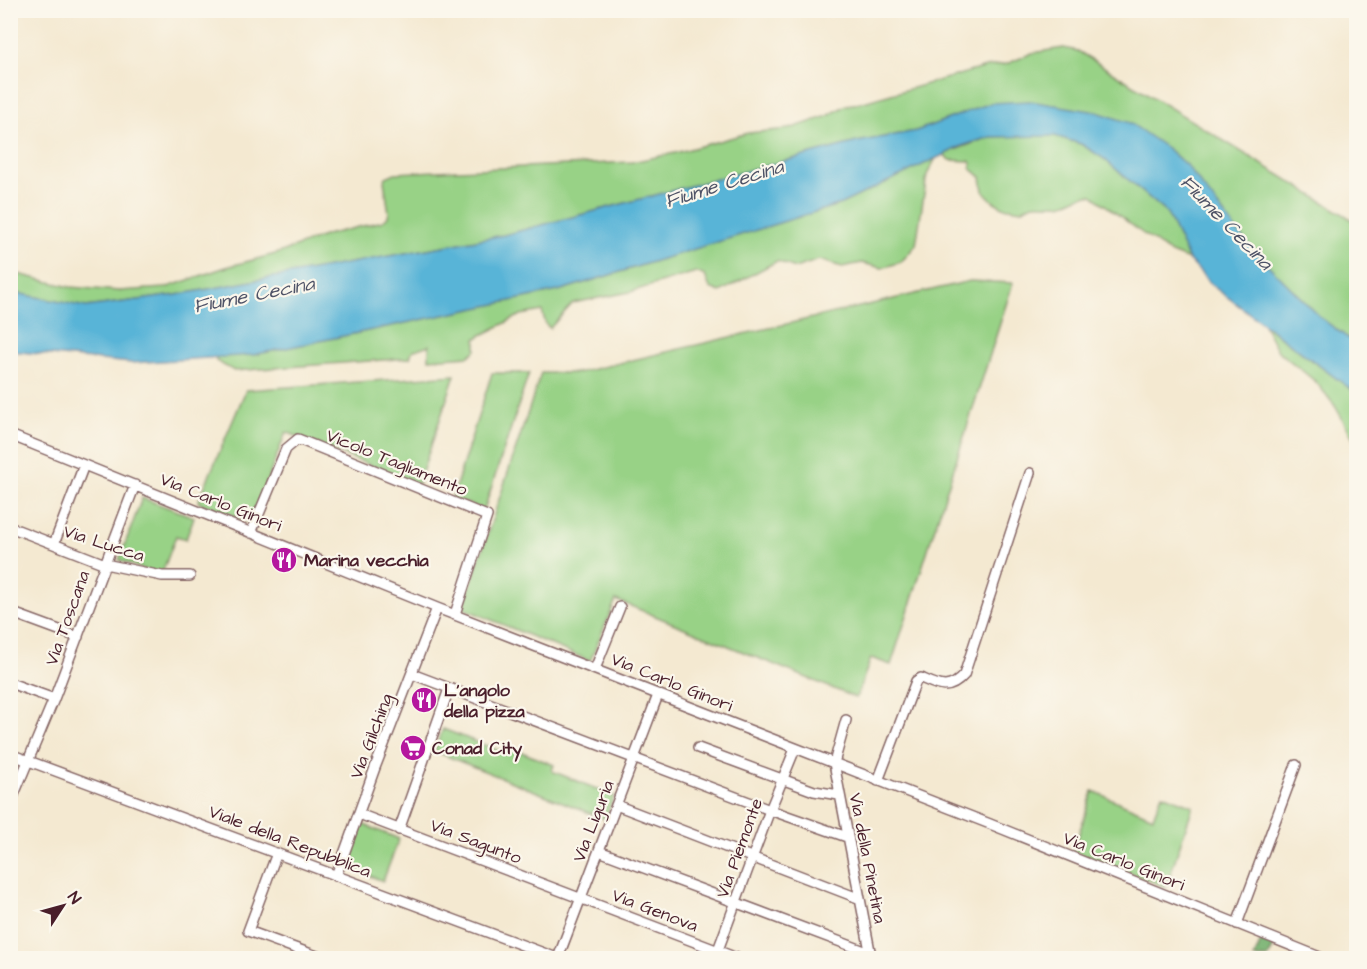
<svg xmlns="http://www.w3.org/2000/svg" width="1367" height="969" font-family="'Architects Daughter',sans-serif">
<rect width="100%" height="100%" fill="#fbf7ec"/>
<filter id="ink" filterUnits="userSpaceOnUse"><feTurbulence type="fractalNoise" baseFrequency=".0167" numOctaves="2"/><feDisplacementMap in="SourceGraphic" scale="12" xChannelSelector="R" yChannelSelector="G"/><feConvolveMatrix kernelMatrix="1 2 1 2 8 2 1 2 1" color-interpolation-filters="sRGB"/></filter>
<filter id="wash" filterUnits="userSpaceOnUse"><feTurbulence type="fractalNoise" baseFrequency=".008" numOctaves="4" result="noise"/><feDisplacementMap in="SourceGraphic" scale="24" xChannelSelector="R" yChannelSelector="G"/><feGaussianBlur stdDeviation="1.35" result="paint"/><feColorMatrix in="noise" values="0 0 0 0 0 0 0 0 0 0 0 0 0 0 0 0 0 1.4 0 .05"/><feComposite in="paint" operator="in"/></filter>
<g filter="url(#wash)">
<rect width="100%" height="100%" fill="#f4e9d1"/>
<path fill="#98d286" stroke="#717858" stroke-width="1.5" d="M1063,48l15,3 278,171v119l-8,-3 -27,-20 -55,-55 -26,-28 -53,-69 -19,-17 -39,-26 -138,-20 -75,28 -59,11 -353,93 -328,60 -90,12 -75,-15 -1,-20 60,15 49,4 46,-3 58,-20 56,-15 47,-18 57,-14 4,-3 2,-5 -5,-32 2,-4 9,-4 237,-11 43,-9 73,-20 41,-4 39,-13 18,-11 14,-2 126,-36 21,-3 25,-11z
M1011,136h44l26,8 22,14 64,55 22,47 -18,-7 -29,-20 -50,-38c-12,-2 -21,8 -33,9 -16,2 -23,-5 -37,6l-19,-3 -9,-5 -11,-11 -2,-14 -11,-9 2,-4 -3,-3 -20,-1 -5,-6 46,-17z
M936,158l-9,17 -11,70 -15,17 -19,6 -20,-5 -20,4 -23,-7 -24,8 -18,-7 -57,31 -10,-4 -5,-12 -9,-4 -66,20 -57,11 -23,25 -4,-3 -4,-14 -21,4 -41,21 -4,3v11l-7,6 -40,3v-14l-17,6 -2,7 -176,13 -18,-10 -1,-5 38,-1 305,-64 283,-87z
M970,281l43,2 -122,382 -20,-7 -15,40 -240,-98 -26,61 -127,-53 78,-235h36z
M1264,325l92,68v50l-21,-37 -19,-24 -38,-31z
M492,373h37l-45,137 -32,-12z
M455,375l-37,109 -132,-52 -35,91 -53,-21 48,-112z
M142,498l52,19 -8,22 -10,-3 -15,40 -42,-16z
M443,729l62,24 4,-6 45,18 -2,6 62,25 -9,23 -171,-68z
M1093,791l60,26 9,-23 31,12 -27,81 -93,-36z
M362,824l37,15 -16,42 -38,-15z"/>
<path fill="#7ab473" stroke="#626a4f" stroke-width="1.5" d="M1261,941l13,5 -6,12h-14z"/>
<path fill="#59b4d7" stroke="#526a81" stroke-width="1.5" d="M1030,101l67,11 33,11 38,26 19,17 53,69 26,28 55,55 27,20 8,3v52l-142,-106 -25,-27 -22,-47 -64,-55 -22,-14 -26,-8 -65,1 -28,9 -121,58 -283,87 -305,64 -122,8 -120,-12v-59l75,15 90,-12 328,-60 353,-93 59,-11 75,-28z"/>
</g>
<g filter="url(#ink)">
<g fill="none" stroke-linecap="round" stroke-linejoin="round">
<g stroke="#866665" stroke-width="12">
<path id="minor" d="M10,435l427,173 553,216 332,134
M10,527l95,37 57,12h28
M251,533l35,-84 12,-10 189,77 -32,98
M54,544l30,-79
M10,612l68,25
M595,669l25,-62
M412,674l358,136 77,27
M10,683l44,16
M846,720l-12,43 37,193
M698,748l116,43 25,4
M10,754l547,204
M878,781l38,-100 5,-3c18,8 28,14 43,-3l66,-202
M10,804l44,-105 81,-214
M616,805l242,93
M359,814l378,144
M399,830l50,-141
M599,851l271,102
M277,853l-29,78 74,27
M336,876l40,-111 61,-157
M1237,924l59,-159
M558,958l100,-263
M715,958l55,-148 25,-61"/>
</g>
<use href="#minor" stroke="#fff" stroke-width="9"/>
</g>
</g>
<defs>
<g id="restaurant-disc" transform="scale(1.35)"><circle r="9.5" fill="#b5179e" stroke="#fbf7ec"/><path d="M-5-6h1v4h1v-4h1v4h1v-4h1v5L-1.5 .5V6h-2V.5L-5-1ZM5-6V6H3V1.5H1.5Q1.5-4 5-6Z" fill="#fff"/></g>
<g id="supermarket-disc" transform="scale(1.35)"><circle r="9.5" fill="#b5179e" stroke="#fbf7ec"/><path d="M-6-5.5h2.5l.6 2H6L4.5 2H-2.5L-4.4-4H-6ZM-1.5 3.2a1.3 1.3 0 1 0 .1 0ZM3 3.2a1.3 1.3 0 1 0 .1 0Z" fill="#fff"/></g>
</defs>
<g fill-rule="evenodd">
<use href="#restaurant-disc" x="284" y="560"/>
<use href="#restaurant-disc" x="424" y="700"/>
<use href="#supermarket-disc" x="413" y="748"/>
</g>
<g text-anchor="middle" stroke-width="4.5" stroke-linejoin="round" paint-order="stroke">
<g font-size="18" fill="#4a1f2b" stroke="#fbf7ec">
<text transform="translate(397 462) rotate(22)" y="6">Vicolo Tagliamento</text>
<text transform="translate(221 502) rotate(22)" y="6">Via Carlo Ginori</text>
<text transform="translate(104 543) rotate(18)" y="6">Via Lucca</text>
<text transform="translate(67 618) rotate(-70)" y="6">Via Toscana</text>
<text transform="translate(672 682) rotate(22)" y="6">Via Carlo Ginori</text>
<text transform="translate(371 736) rotate(-69)" y="6">Via Gilching</text>
<text transform="translate(593 821) rotate(-69)" y="6">Via Liguria</text>
<text transform="translate(290 841) rotate(21)" y="6">Viale della Repubblica</text>
<text transform="translate(476 841) rotate(21)" y="6">Via Sagunto</text>
<text transform="translate(739 848) rotate(-70)" y="6">Via Piemonte</text>
<text transform="translate(868 858) rotate(79)" y="6">Via della Pinetina</text>
<text transform="translate(1124 861) rotate(22)" y="6">Via Carlo Ginori</text>
<text transform="translate(655 910) rotate(21)" y="6">Via Genova</text>
</g>
<g font-size="18" font-weight="bold" fill="#4a1f2b" stroke="#fbf7ec" text-anchor="start">
<text x="304" y="566">Marina vecchia</text>
<text x="444" y="696">L'angolo<tspan x="444" dy="21">della pizza</tspan></text>
<text x="432" y="754">Conad City</text>
</g>
<g font-size="20" font-style="italic" fill="#4f5367" stroke="#fbf7ec">
<text transform="translate(724 183) rotate(-17)" y="7">Fiume Cecina</text>
<text transform="translate(1227 222) rotate(46)" y="7">Fiume Cecina</text>
<text transform="translate(254 294) rotate(-11)" y="7">Fiume Cecina</text>
</g>
</g>
<rect width="1367" height="969" fill="none" stroke="#fbf7ec" stroke-width="36"/>
<g transform="translate(63 906) rotate(54)" stroke="#fbf7ec" stroke-width="4.5" paint-order="stroke">
<path d="M0-4.5L10 22L0 15L-10 22Z" fill="#4a1f2b"/>
<text y="-9" font-size="16" font-weight="bold" text-anchor="middle" fill="#4a1f2b">N</text>
</g>
</svg>
